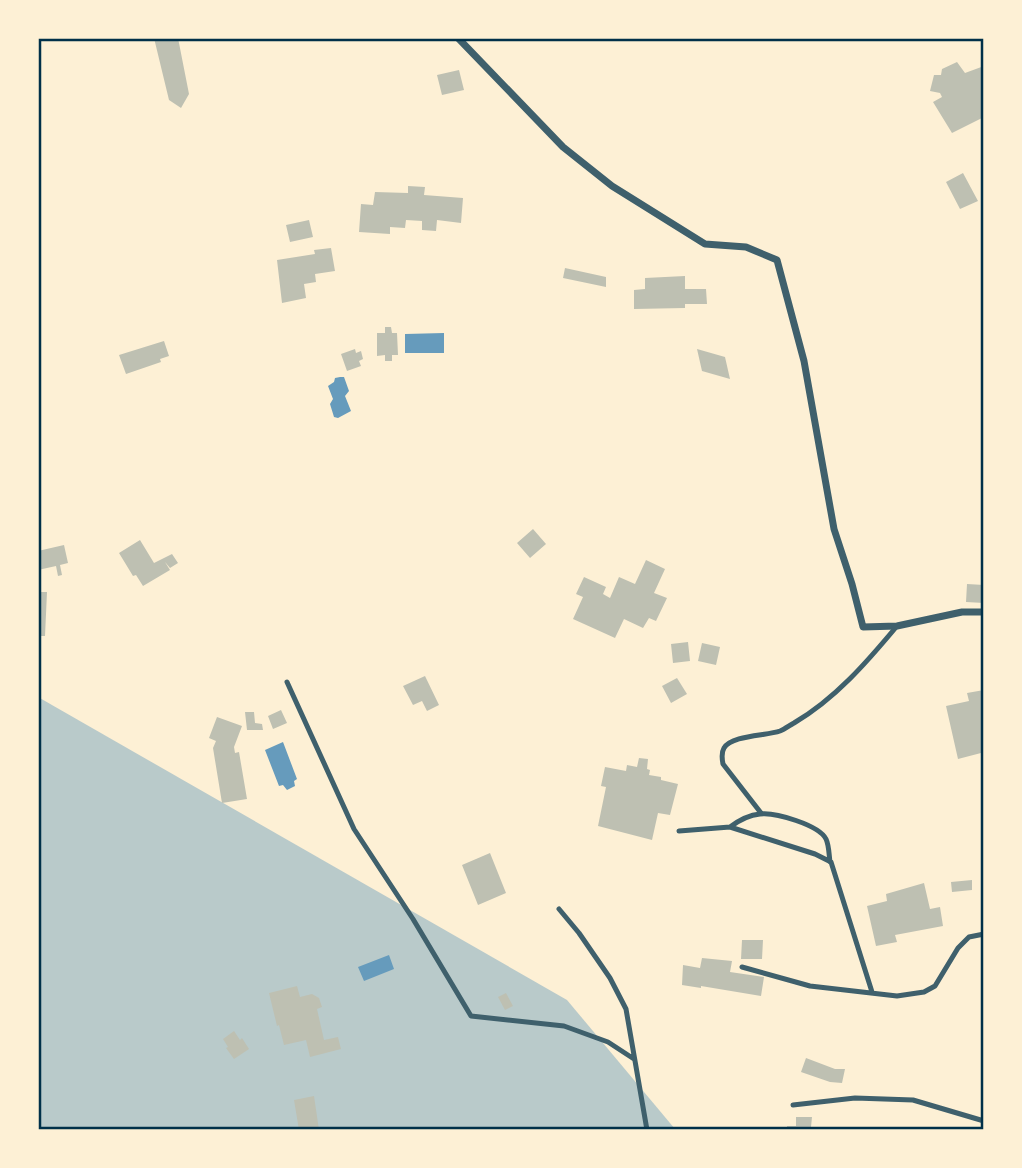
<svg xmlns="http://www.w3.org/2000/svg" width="1022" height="1168" font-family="Helvetica,sans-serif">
<rect width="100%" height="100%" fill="#fdf0d5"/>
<path fill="#b9caca" d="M38,697l529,303 108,129h-636z"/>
<path fill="#669bbc" d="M444,333v20h-39v-19z
M340,377h4l5,14 -4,5 6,15 -13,7 -4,-1 -4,-13 3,-5 -5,-13 6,-4 1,-4z
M283,742l14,37 -3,2 1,5 -8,4 -4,-5 -4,1 -14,-36z
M389,955l5,14 -30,12 -6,-14z"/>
<path fill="#bec0b2" d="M154,38h24l11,56 -8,14 -12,-8z
M957,62l8,11 19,-7v51l-32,16 -19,-31 9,-5 -2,-4 -10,-2 4,-16h7l1,-6z
M459,70l5,20 -22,5 -5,-20z
M963,173l15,28 -18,8 -14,-27z
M408,186l17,1 -1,8 39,3 -2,25 -24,-3 -1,11 -14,-1v-9l-16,-1 -1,8 -15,-1v7l-31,-2 2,-28 12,1 2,-13 33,1z
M309,220l4,17 -23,5 -4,-17z
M331,248l4,23 -20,3 1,8 -12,2 2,14 -24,5 -5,-43 38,-6 -1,-4z
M565,268l41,9v10l-43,-9z
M685,276v13h21l1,15h-22v4l-51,1v-19l11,-1v-11z
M385,327h6l1,6h5l1,22h-6v6h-7v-6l-8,1v-23h8z
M164,341l5,15 -9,3 1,3 -35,12 -7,-19z
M355,349l1,4 5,-2 2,8 -4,2 2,5 -14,5 -6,-17z
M697,349l28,8 5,22 -28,-8z
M533,529l13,15 -16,14 -13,-15z
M140,540l14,23 18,-9 6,9 -8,5 -5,-6 5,8 -27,16 -7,-11 -3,1 -14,-23z
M64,545l4,18 -8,2 2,10 -4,1 -2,-10 -18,4v-19z
M646,560l19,9 -11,24 13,5 -11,23 -7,-3 -6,10 -19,-9 -9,19 -42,-19 10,-22 -7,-3 8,-17 22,10 -3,7 7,4 9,-21 16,7z
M967,584l17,1v18l-18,-1z
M38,592h9l-2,44h-7z
M688,642l2,19 -17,2 -2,-19z
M702,643l18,4 -4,18 -18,-4z
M425,676l14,29 -12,6 -5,-10 -9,4 -10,-19z
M677,678l10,16 -16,9 -9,-17z
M984,690v61h-3v2l-23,6 -12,-53 23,-5 -2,-8z
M281,710l6,13 -14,6 -5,-13z
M245,712h9l1,11 7,1 1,6h-16z
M217,717l25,9 -8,21 1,6 4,-1 8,47 -25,4 -9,-55 3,-7 -7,-3z
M639,758l9,1 -1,10 3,1 -1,5 12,2v3l17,4 -8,31 -12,-2 -6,27 -54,-14 8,-39 -5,-1 4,-19 21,4 1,-6 10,2z
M490,853l16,40 -28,12 -16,-40z
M972,880v10l-20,2 -1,-10z
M924,883l6,26 10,-2 3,19 -48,9 2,7 -21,4 -9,-40 20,-5 -1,-7z
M742,940h21l-1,19h-21z
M702,958l30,3 -2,11 34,5 -3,19 -60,-10v2l-19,-3 1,-20 17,3z
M297,986l3,11 12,-3 7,4 3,9 -5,2 7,31 14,-3 3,12 -31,8 -4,-17 -22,5 -5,-20 -2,1 -8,-33z
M506,993l7,13 -8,4 -7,-13z
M234,1031l6,9 2,-2 7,11 -15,10 -8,-11 2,-1 -5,-8z
M806,1058l29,11h10l-3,14 -12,-1 -29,-10z
M314,1096l5,34h-20l-5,-30z
M796,1117h16l-1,10h4v3h-28v-4h9z"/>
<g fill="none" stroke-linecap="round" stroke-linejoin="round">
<path stroke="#3f606c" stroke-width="5" d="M287,682l67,147 59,90 58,97 93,10 44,16 26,17
M761,813l-38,-49c-1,-5 -2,-11 1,-16 8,-13 42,-12 56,-17 5,-2 10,-6 14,-8 41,-24 73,-61 103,-97
M730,827c8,-6 19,-12 30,-13 15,-2 59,11 66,25 3,6 3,16 4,23
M679,831l51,-4 85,27 16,8 41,130
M559,909l20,24 31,45 16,31 21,121
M742,967l68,19 87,10 27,-4 11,-6 23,-38 11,-11 15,-3
M793,1105l62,-7 58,2 71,21"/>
<path stroke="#3f606c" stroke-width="7" d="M458,38l105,109 49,39 93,58 41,3 31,13 27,101 30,168 18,55 11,43 34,-1 65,-14h22"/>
</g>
<rect width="1022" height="1168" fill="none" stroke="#fdf0d5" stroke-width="80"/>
<rect x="40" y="40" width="942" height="1088" fill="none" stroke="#003049" stroke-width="2.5"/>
</svg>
